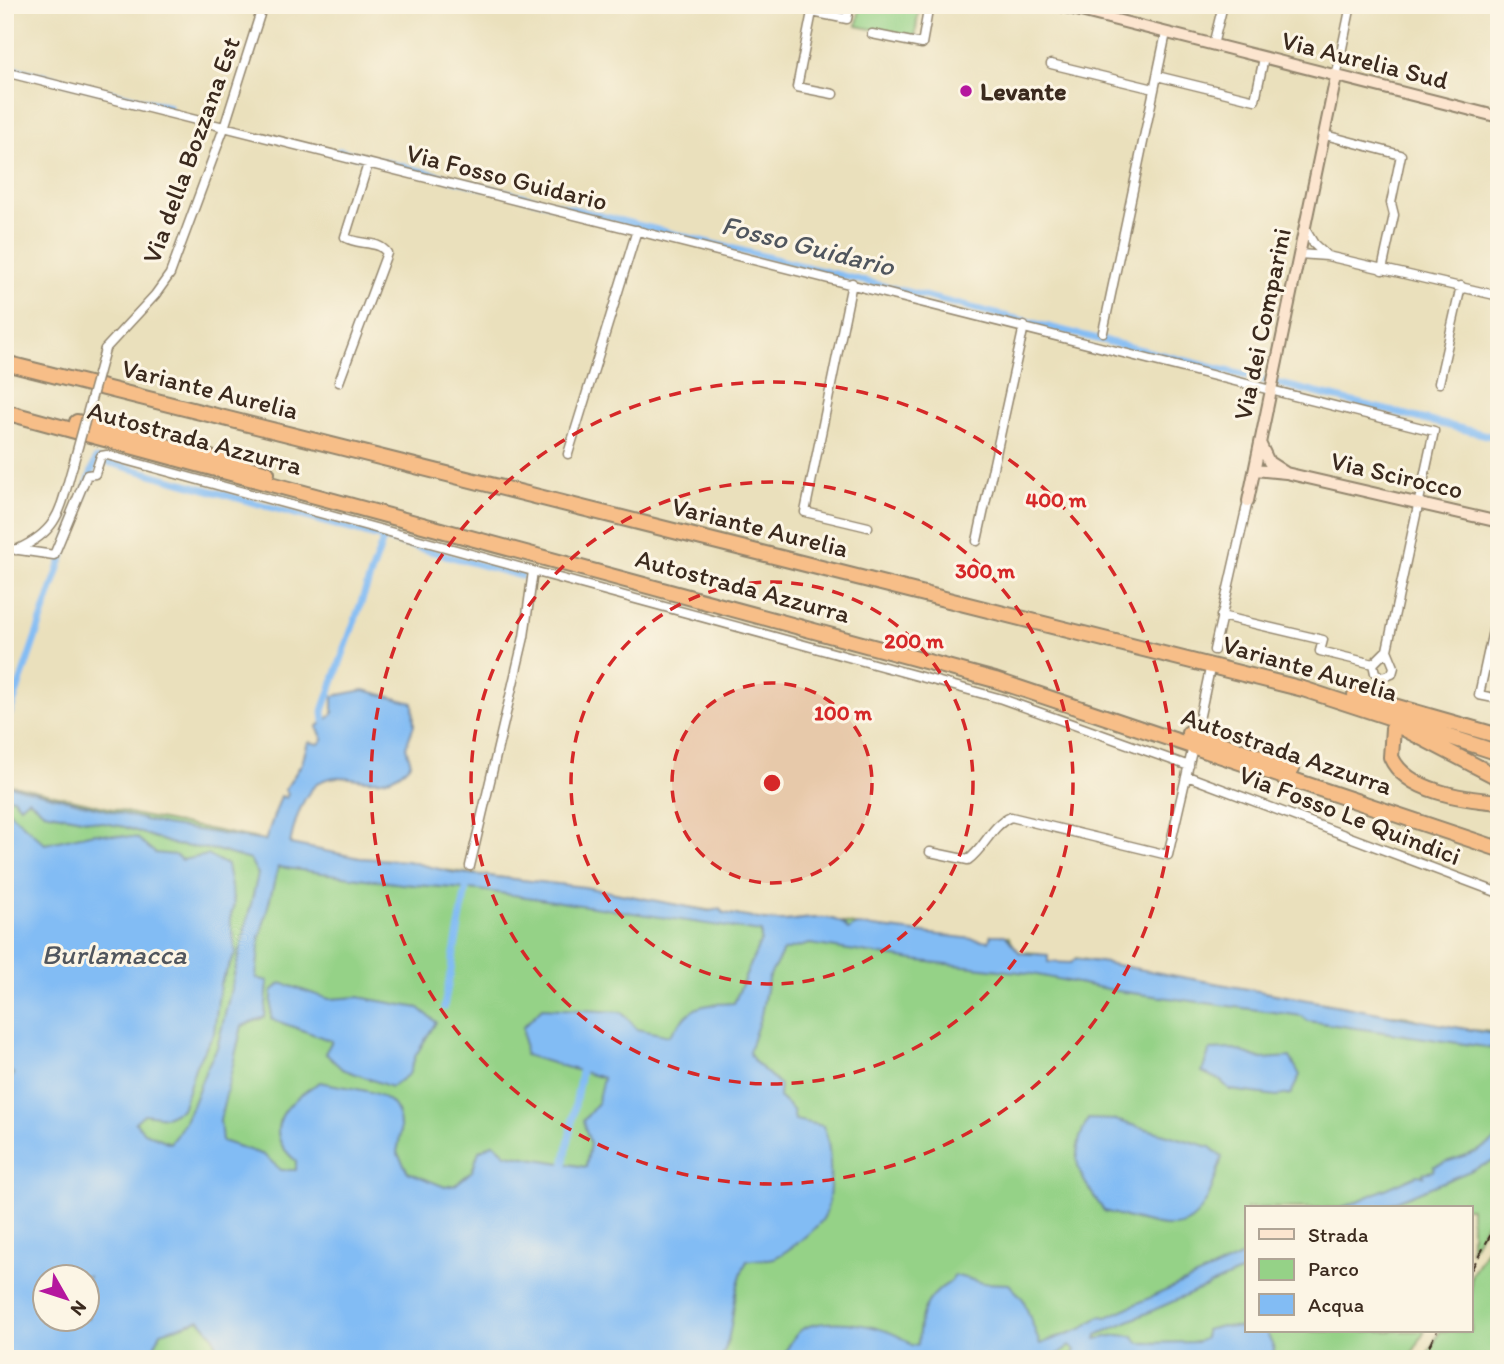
<svg xmlns="http://www.w3.org/2000/svg" width="1504" height="1364" font-family="Itim,sans-serif">
<rect width="100%" height="100%" fill="#fcf5e5"/>
<filter id="ink" filterUnits="userSpaceOnUse"><feTurbulence type="fractalNoise" baseFrequency=".0143" numOctaves="2"/><feDisplacementMap in="SourceGraphic" scale="14" xChannelSelector="R" yChannelSelector="G"/><feConvolveMatrix kernelMatrix="1 2 1 2 8 2 1 2 1" color-interpolation-filters="sRGB"/></filter>
<filter id="wash" filterUnits="userSpaceOnUse"><feTurbulence type="fractalNoise" baseFrequency=".00686" numOctaves="4" result="noise"/><feDisplacementMap in="SourceGraphic" scale="28" xChannelSelector="R" yChannelSelector="G"/><feGaussianBlur stdDeviation="1.57" result="paint"/><feColorMatrix in="noise" values="0 0 0 0 0 0 0 0 0 0 0 0 0 0 0 0 0 1.4 0 .05"/><feComposite in="paint" operator="in"/></filter>
<g filter="url(#wash)">
<rect width="100%" height="100%" fill="#eae0bc"/>
<path fill="#95d287" stroke="#687e52" stroke-width="2" fill-rule="evenodd" d="M860,5h59l-4,33 -58,-12z
M5,783l137,33 218,43 213,28 208,36 43,-4 60,12 106,12v-7h18l10,16 20,1 9,9 9,3 15,-1 5,-6 301,56 28,2 32,10 62,7v168l-28,49v-42h-224v123h178l-16,28h-1404zM46,1276h42v42h-42z
M1499,1226v133h-74l15,-28h31v-55z"/>
<path fill="#82bcf4" stroke="#5e7389" stroke-width="2" fill-rule="evenodd" d="M364,690l49,13 1,22 -8,22 5,16c-44,52 -96,-41 -121,81l70,14 47,3 44,11 133,15 125,24 11,-2 4,4c18,3 38,8 56,8 21,0 56,-12 68,9l9,-5 132,16 2,-6h14l15,18 28,2v7l23,1 4,-4 25,3 399,73v14l-191,-28 -6,-5 -185,-25 -90,-18 -107,-12 -110,-17 -27,7 -15,28 -7,36 -12,37 5,9 26,24 -1,12 14,13 2,10 28,6c9,17 10,73 1,91 -5,10 -39,37 -50,41 -8,2 -18,1 -27,3 -17,32 -11,68 -26,98h-499l-9,-24 -13,-15 -39,12 -10,22 7,5h-153v-273l9,-12 -9,-6v-260l40,36 49,-11 43,5 18,15 20,2 7,5 26,-5 19,10 7,39 -4,15 6,33 -16,32 -6,49 -18,32 -14,44 -16,8 -22,-3 -9,8 9,10 26,11c26,-31 27,-62 47,-95l41,-174 -8,-14 -34,-10 -41,-5 -50,-18 -81,-15 -16,-13 -8,7 -7,-8 -8,-1v-13l160,41 100,16 16,-45 5,2 2,-4 -3,-4 17,-27 6,-21 11,2 4,-5 -6,-12 16,-13v-18zM278,867l124,17 77,6 282,42v8l-27,63c-39,2 -40,2 -65,33l-32,-7 -15,-17 -80,-4 -19,19 2,28 78,23 -6,26 -14,17 7,22 -4,24 -80,-13 -12,-11 -15,8 -7,20 -17,14 -10,2 -37,-15 -11,-20c16,-65 -29,-59 -77,-70 -31,18 -63,47 -24,79v9h-15l-17,-15 -42,-14 -2,-21 22,-94 23,-9 3,-36 -12,-3 4,-40zM46,1276h42v42h-42z
M281,983l48,16 29,-2 61,11 17,14 -20,33 -7,19 -18,13 -49,-18 -17,-16 7,-12 -61,-22 1,-28z
M1234,1049l28,10 28,-2 10,18 -9,19 -14,2 -47,-6 -9,-9 -19,-9 8,-22z
M1088,1119l27,1 95,27 12,10c-25,87 -41,75 -118,54 -25,-37 -38,-50 -16,-92z
M1499,1138v21l-119,49h-38l75,-33 7,1 -1,-3 10,-2 1,-5 42,-14z
M1247,1254v15l-150,66 -1,4 21,-4 16,1 6,7 59,-1 7,-4v-8l17,-4 25,2v3h19l8,18 -2,10h-201l4,-9 -6,-4 -17,13h-270c4,-9 13,-26 22,-31 25,-12 89,-3 108,18l6,-2c1,-21 3,-39 21,-54 6,-6 13,-6 15,-15l29,8 26,1 14,15 17,45 41,-15 19,-13 7,1z"/>
<g fill="none" stroke-linecap="round" stroke-linejoin="round">
<path stroke="#82bcf4" stroke-width="7" d="M5,67l164,40
M339,151l928,230
M1276,383l223,55
M324,721l-1,-10 60,-171
M5,727l91,-268 425,117
M444,1007l22,-118
M564,1166l17,-94"/>
</g>
</g>
<g filter="url(#ink)">
<g fill="none" stroke-linecap="round" stroke-linejoin="round">
<g stroke="#92856d" stroke-width="11">
<path id="street" d="M872,34l50,10 7,-39
M1213,45l10,-40
M1051,64l103,25
M5,72l1429,359 -47,219
M1157,76l98,24 9,-42
M1336,77l15,-72
M833,94l-36,-7 15,-75 35,7 3,-14
M1325,135l76,20 -10,48 3,12 -12,55
M1305,229l9,15 13,12
M1299,254l28,2 172,40
M852,283l-47,229 63,15
M1103,332l63,-299
M105,349l50,-54 15,-21 54,-146 39,-123
M339,382l48,-129c-9,-14 -30,-7 -42,-16l23,-73
M1439,383l22,-97
M568,454l69,-224
M977,541l47,-215
M5,548l49,7 33,-80 8,-1 6,-18 6,-1 426,116
M16,550c45,-20 44,-42 57,-85
M1499,603l-20,92 20,4
M1221,616l102,24 -3,11 53,13
M1214,650l34,-149
M1387,650l7,17 -2,7 -10,3 -7,-4 -2,-9z
M1197,729l13,-60
M1187,776l312,117
M930,852l38,8c17,-12 23,-35 43,-43l157,38 24,-104
M470,866l54,-229 9,-66 469,128 187,67"/>
</g>
<g stroke="#92856d" stroke-width="14">
<path id="secondary" d="M1057,5l442,112
M1261,445l8,17 17,11
M1255,470l31,3 213,49
M1248,501l88,-424"/>
</g>
<g stroke="#92856d" stroke-width="18">
<path id="highway" d="M5,363l1298,326 196,64
M5,412l990,268 504,169
M77,422l190,51
M1355,695l144,41
M1393,728l-2,29c15,35 74,42 108,45
M1403,728l96,50
M1189,733l103,35"/>
</g>
<use href="#street" stroke="#fff" stroke-width="8"/>
<use href="#secondary" stroke="#fce5cf" stroke-width="10"/>
<use href="#highway" stroke="#f7be88" stroke-width="14"/>
<path stroke="#3b2a1e" stroke-width="2" stroke-dasharray="10 5" stroke-linecap="butt" d="M1471,1270l28,-50
M1422,1359l15,-28"/>
<g stroke="#92856d" stroke-width="11" stroke-linecap="butt">
<path id="street-bridge" d="M73,465l32,-116"/>
</g>
<use href="#street-bridge" stroke="#fff" stroke-width="8"/>
</g>
</g>
<circle cx="772" cy="783" r="100" fill="#d62828" fill-opacity=".12"/>
<g fill="none" stroke="#d62828" stroke-width="3.5" stroke-dasharray="12 9">
<circle cx="772" cy="783" r="100"/>
<circle cx="772" cy="783" r="201"/>
<circle cx="772" cy="783" r="301"/>
<circle cx="772" cy="783" r="401"/>
</g>
<circle fill="#b5179e" stroke="#fcf5e5" stroke-width="2.5" cx="966" cy="91" r="7"/>
<g text-anchor="middle" stroke-width="6" stroke-linejoin="round" paint-order="stroke">
<g font-size="26" fill="#3b2a1e" stroke="#fcf5e5">
<text transform="translate(1365 60) rotate(14)" y="9">Via Aurelia Sud</text>
<text transform="translate(191 150) rotate(-70)" y="9">Via della Bozzana Est</text>
<text transform="translate(507 177) rotate(14)" y="9">Via Fosso Guidario</text>
<text transform="translate(1262 324) rotate(-78)" y="9">Via dei Comparini</text>
<text transform="translate(210 389) rotate(14)" y="9">Variante Aurelia</text>
<text transform="translate(195 438) rotate(15)" y="9">Autostrada Azzurra</text>
<text transform="translate(1397 475) rotate(13)" y="9">Via Scirocco</text>
<text transform="translate(760 527) rotate(14)" y="9">Variante Aurelia</text>
<text transform="translate(743 586) rotate(15)" y="9">Autostrada Azzurra</text>
<text transform="translate(1310 668) rotate(16)" y="9">Variante Aurelia</text>
<text transform="translate(1287 751) rotate(19)" y="9">Autostrada Azzurra</text>
<text transform="translate(1350 815) rotate(21)" y="9">Via Fosso Le Quindici</text>
</g>
<g font-size="26" font-weight="bold" fill="#3b2a1e" stroke="#fcf5e5" text-anchor="start">
<text x="980" y="100">Levante</text>
</g>
<g font-size="28" font-style="italic" fill="#50565e" stroke="#fcf5e5">
<text transform="translate(808 245) rotate(14)" y="10">Fosso Guidario</text>
<text x="114" y="964">Burlamacca</text>
</g>
</g>
<circle cx="772" cy="783" r="10" fill="#d62828" stroke="#fcf5e5" stroke-width="3.5"/>
<g font-size="21" text-anchor="middle" font-weight="bold" fill="#d62828" stroke="#fcf5e5" stroke-width="6" stroke-linejoin="round" paint-order="stroke">
<text x="1056" y="507">400 m</text>
<text x="985" y="578">300 m</text>
<text x="914" y="648">200 m</text>
<text x="843" y="720">100 m</text>
</g>
<rect width="1504" height="1364" fill="none" stroke="#fcf5e5" stroke-width="28"/>
<rect x="1245" y="1206" width="228" height="126" fill="#fcf5e5" stroke="#afa495" stroke-width="2"/>
<rect x="1259" y="1229" width="35" height="10" fill="#fce5cf" stroke="#afa495" stroke-width="2"/>
<text x="1308" y="1242" font-size="21" fill="#3b2a1e">Strada</text>
<rect x="1259" y="1259" width="35" height="21" fill="#95d287" stroke="#afa495" stroke-width="2"/>
<text x="1308" y="1276" font-size="21" fill="#3b2a1e">Parco</text>
<rect x="1259" y="1294" width="35" height="21" fill="#82bcf4" stroke="#afa495" stroke-width="2"/>
<text x="1308" y="1312" font-size="21" fill="#3b2a1e">Acqua</text>
<g transform="translate(66 1298) rotate(129)"><circle r="33" fill="#fcf5e5" stroke="#afa495" stroke-width="2"/>
<path d="M0-5L12 26L0 18L-12 26Z" fill="#b5179e"/>
<text y="-10" font-size="19" font-weight="bold" text-anchor="middle" fill="#3b2a1e">N</text>
</g>
</svg>
